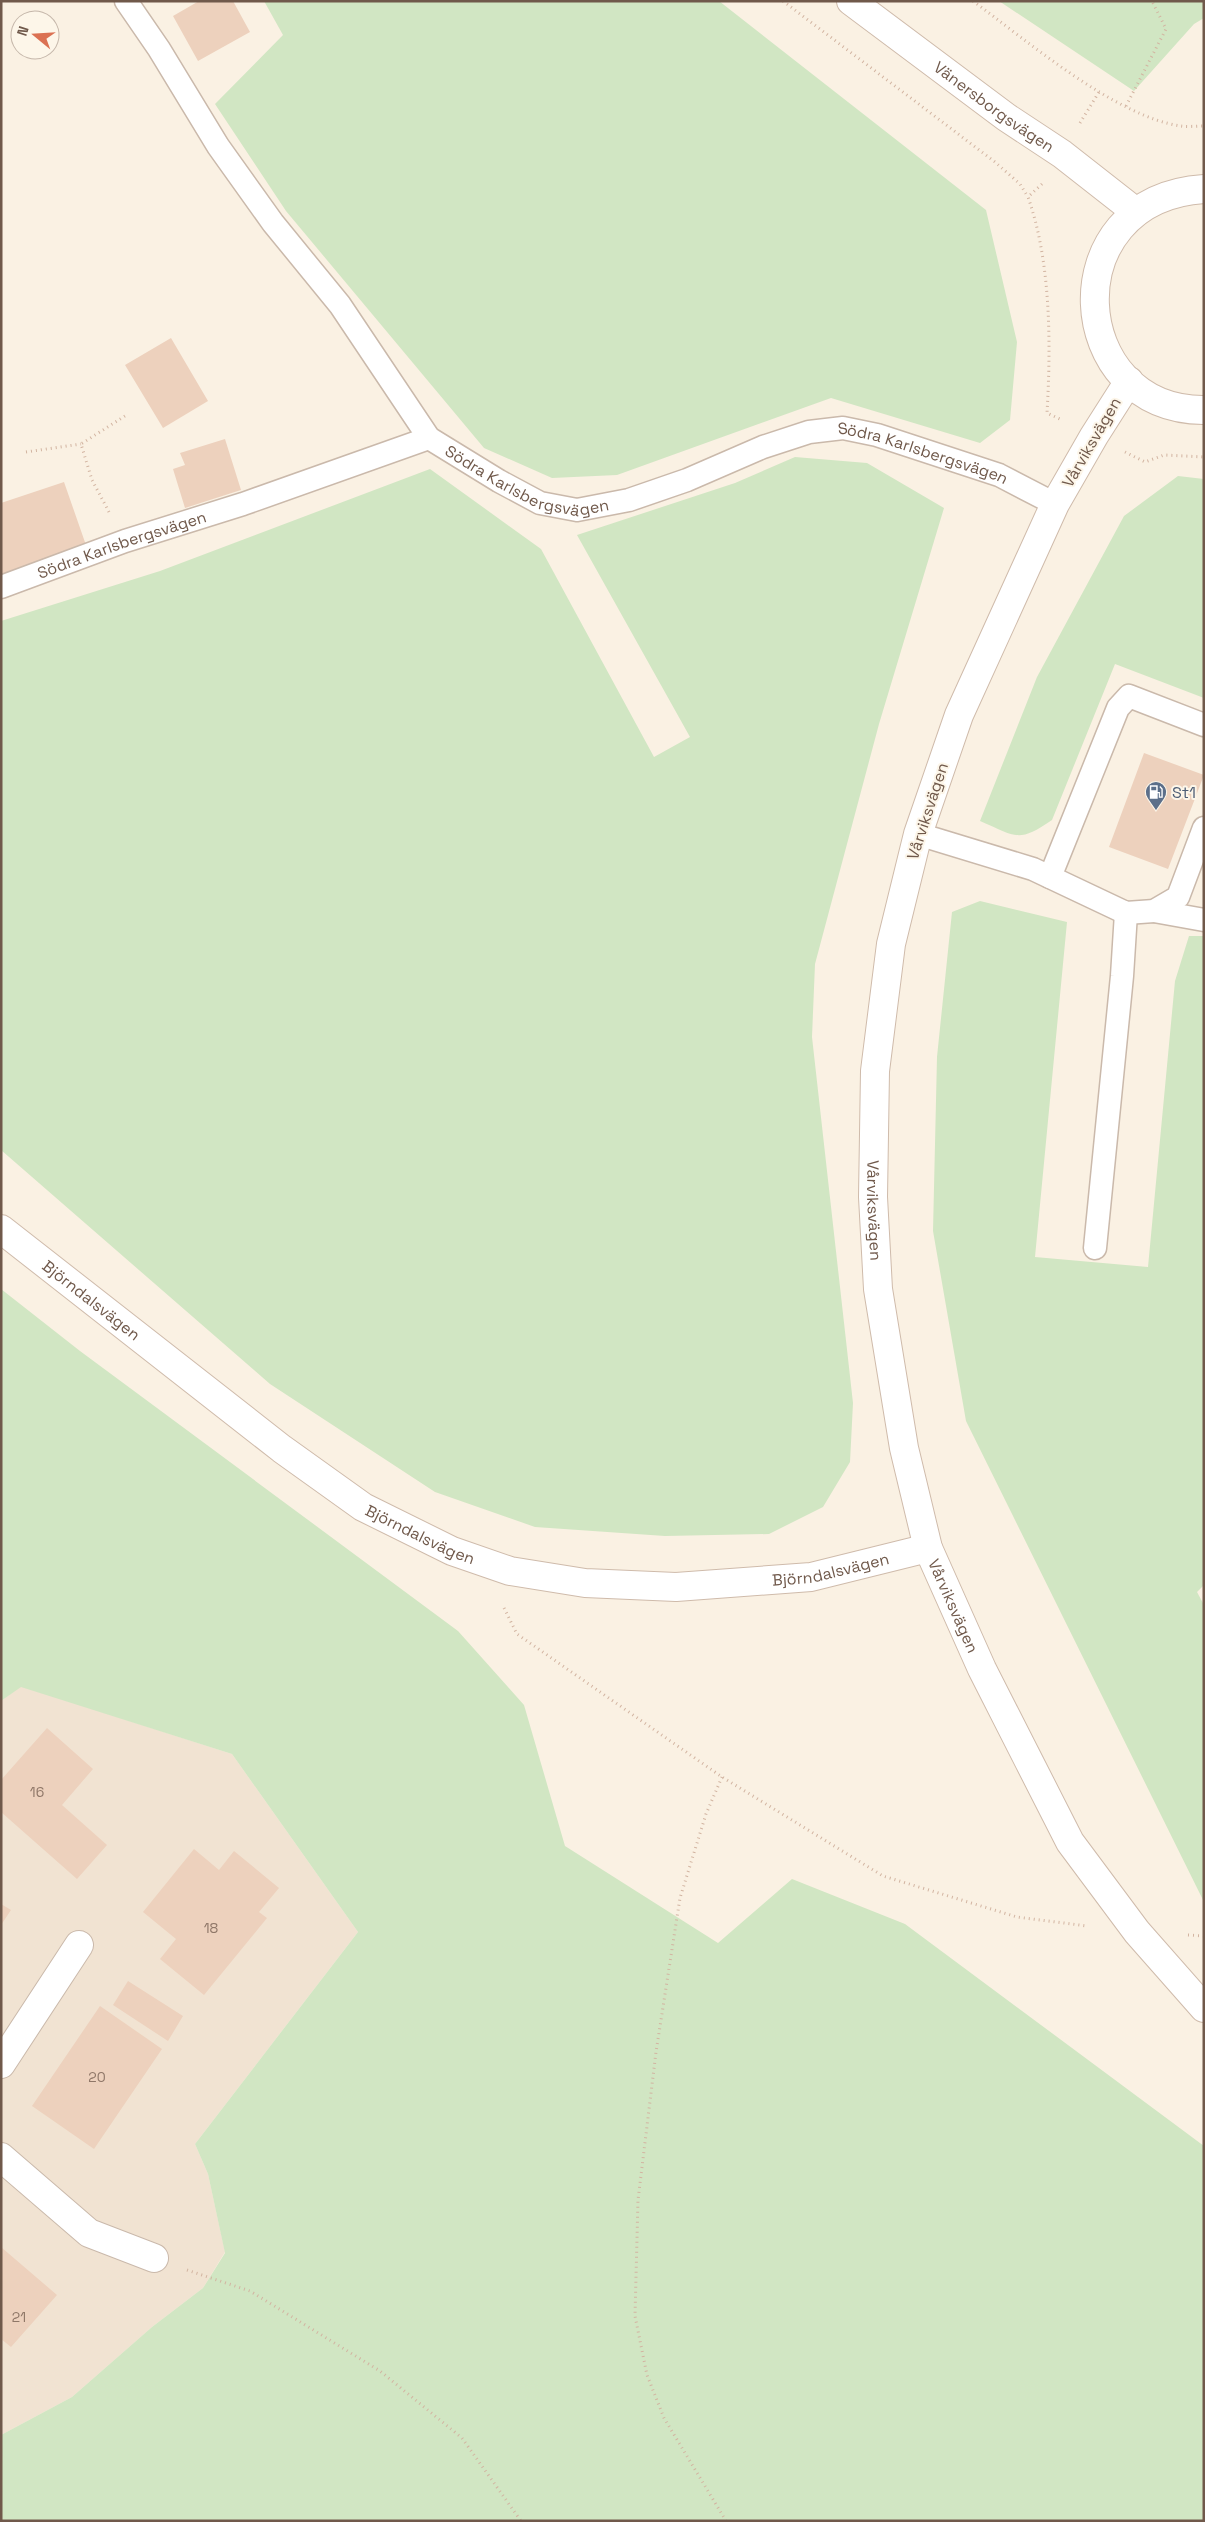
<svg xmlns="http://www.w3.org/2000/svg" width="1205" height="2522" font-family="'Space Grotesk',sans-serif">
<rect width="100%" height="100%" fill="#faf1e3"/>
<path fill="#f1e3d2" d="M21,1686l211,68 126,178 -163,212 13,30 17,78 -22,36 -51,39 -80,70 -71,38v-734z"/>
<path fill="#d1e6c3" d="M264,1h455l267,209 31,132 -7,78 -30,23 -149,-45 -214,77 -65,3 -68,-30 -198,-237 -71,-107 68,-69z
M999,1h205v17l-10,6 -60,67z
M795,457l72,6 77,45 -65,216 -64,240 -3,73 41,366 -3,59 -27,45 -54,27 -104,2 -130,-9 -100,-35 -165,-108 -269,-234v-529l159,-50 270,-102 111,80 113,208 36,-20 -113,-202 158,-52z
M1178,476l26,3v219l-89,-34 -63,156c-35,24 -36,16 -72,1l57,-144 87,-161z
M980,901l87,21 -32,335 113,10 27,-286 14,-45h15v649l-7,7 7,13v297l-238,-481 -33,-190 4,-174 15,-145z
M1,1289l79,62 378,280 66,74 41,141 153,97 74,-64 113,45 299,222v375h-1203v-86l71,-38 80,-70 51,-39 22,-35 -17,-79 -13,-30 163,-212 -126,-178 -211,-67 -20,14z"/>
<path fill="#edd1bd" d="M199,1h34l17,31 -52,29 -25,-45z
M171,338l37,63 -45,27 -38,-63z
M225,439l16,51 -56,18 -12,-39 12,-4 -5,-12z
M64,482l23,66 -86,30v-75z
M1144,753l60,22 -36,94 -59,-22z
M47,1728l46,41 -31,36 45,40 -30,34 -76,-67v-32z
M194,1849l25,21 15,-19 45,37 -20,24 8,6 -63,77 -44,-36 16,-20 -33,-27z
M1,1904l10,6 -10,15z
M128,1981l55,35 -15,25 -55,-36z
M100,2006l62,43 -68,100 -62,-43z
M1,2247l56,48 -46,52 -10,-8z"/>
<g fill="none" stroke-linecap="round" stroke-linejoin="round">
<g stroke="#cab9ab" stroke-width="25">
<g id="lane">
<path id="s1" d="M126,1l33,48 59,97 55,77 67,82 89,133 70,43 41,22 37,7 52,-10 58,-20 76,-33 46,-15 34,-4 34,7 122,40 56,29"/>
<path id="s2" d="M1,587l124,-46 118,-37 186,-66"/>
<path d="M918,834l115,35 93,44 28,-2 24,-14 26,-69"/>
<path d="M1050,877l68,-169 11,-12 75,29"/>
<path d="M1154,911l50,9"/>
<path d="M1095,1248l27,-272 4,-63"/>
</g>
</g>
<g stroke="#cab9ab" stroke-width="30">
<path id="street" d="M1,2064l78,-119
M1,2157l88,76 65,25"/>
</g>
<g stroke="#cfbbab" stroke-width="30">
<g id="secondary">
<path id="s3" d="M851,1l155,116 56,37 74,58"/>
<path d="M1204,189c-153,10 -138,222 0,221"/>
<path id="s4" d="M1129,381l-35,55 -39,68 -96,211 -41,119 -27,110 -16,127 -2,126 5,92 26,159 24,100 54,121 88,173 67,90 67,76"/>
<path id="s5" d="M1,1229l281,220 81,58 89,44 58,20 75,12 91,4 135,-10 117,-29"/>
</g>
</g>
<path stroke="#d2b4a1" stroke-width="3" stroke-dasharray="1 4" stroke-linecap="butt" d="M783,1l212,161 25,22 8,13
M973,1c53,39 143,116 208,125 7,1 15,0 23,0
M1126,106l40,-77 -14,-28
M1080,123l19,-31
M1042,184l-14,13c23,65 23,147 19,216l15,7
M26,452l55,-8
M1125,452l20,10 19,-7 40,2
M109,512l-17,-32 -11,-36 47,-30
M504,1608l13,26 205,143 161,99 134,41 70,9
M722,1777l-16,37 -26,84 -24,154 -18,148 -3,116 12,59 17,43 62,103
M1188,1935l16,1
M187,2270l63,21 130,80 82,67 59,83"/>
<use href="#lane" stroke="#fff" stroke-width="22"/>
<use href="#street" stroke="#fff" stroke-width="28"/>
<use href="#secondary" stroke="#fff" stroke-width="28"/>
</g>
<defs>
<g id="fuel-pin" transform="scale(1.125)"><path d="M0 17L-7.5 6A9.5 9.5 0 1 1 7.5 6Z" fill="#5c6f8a" stroke="#fdf6e9"/><path d="M-5.5-6h7V0h2V4h1.3V-2.5L3-4.5l.8-.8L6-3V5H2.5V1h-1V6h-7ZM-4.2-4.7v3.2H.2V-4.7Z" fill="#fff"/></g>
</defs>
<g fill-rule="evenodd">
<use href="#fuel-pin" x="1156" y="792"/>
</g>
<g text-anchor="middle" stroke-width="4" stroke-linejoin="round" paint-order="stroke">
<g font-size="14" fill="#8f7768">
<text x="37" y="1797">16</text>
<text x="211" y="1933">18</text>
<text x="97" y="2082">20</text>
<text x="19" y="2322">21</text>
</g>
<g font-size="16" fill="#70594b" stroke="#fdf6e9">
<text dy="6" stroke="none"><textPath href="#s3" startOffset="178">Vänersborgsvägen</textPath></text>
<text transform="translate(1091 442) rotate(-60)" y="6">Vårviksvägen</text>
<text dy="6" stroke="none"><textPath href="#s1" startOffset="1062">Södra Karlsbergsvägen</textPath></text>
<text dy="6" stroke="none"><textPath href="#s1" startOffset="642">Södra Karlsbergsvägen</textPath></text>
<text dy="6" stroke="none"><textPath href="#s2" startOffset="128">Södra Karlsbergsvägen</textPath></text>
<text transform="translate(927 811) rotate(-72)" y="6">Vårviksvägen</text>
<text dy="6" stroke="none"><textPath href="#s4" startOffset="882">Vårviksvägen</textPath></text>
<text dy="6" stroke="none"><textPath href="#s5" startOffset="115">Björndalsvägen</textPath></text>
<text dy="6" stroke="none"><textPath href="#s5" startOffset="520">Björndalsvägen</textPath></text>
<text dy="6" stroke="none"><textPath href="#s5" startOffset="940">Björndalsvägen</textPath></text>
<text dy="6" stroke="none"><textPath href="#s4" startOffset="1288">Vårviksvägen</textPath></text>
</g>
<g font-size="16" fill="#4e5e75" stroke="#fdf6e9" text-anchor="start">
<text x="1172" y="798">St1</text>
</g>
</g>
<rect width="1205" height="2522" fill="none" stroke="#70594b" stroke-width="5"/>
<g transform="translate(35 35) rotate(288)"><circle r="24" fill="#fdf6e9" stroke="#c5b7aa"/>
<path d="M0-4L9 19L0 12L-9 19Z" fill="#db7152"/>
<text y="-8" font-size="14" font-weight="bold" text-anchor="middle" fill="#70594b">N</text>
</g>
</svg>
